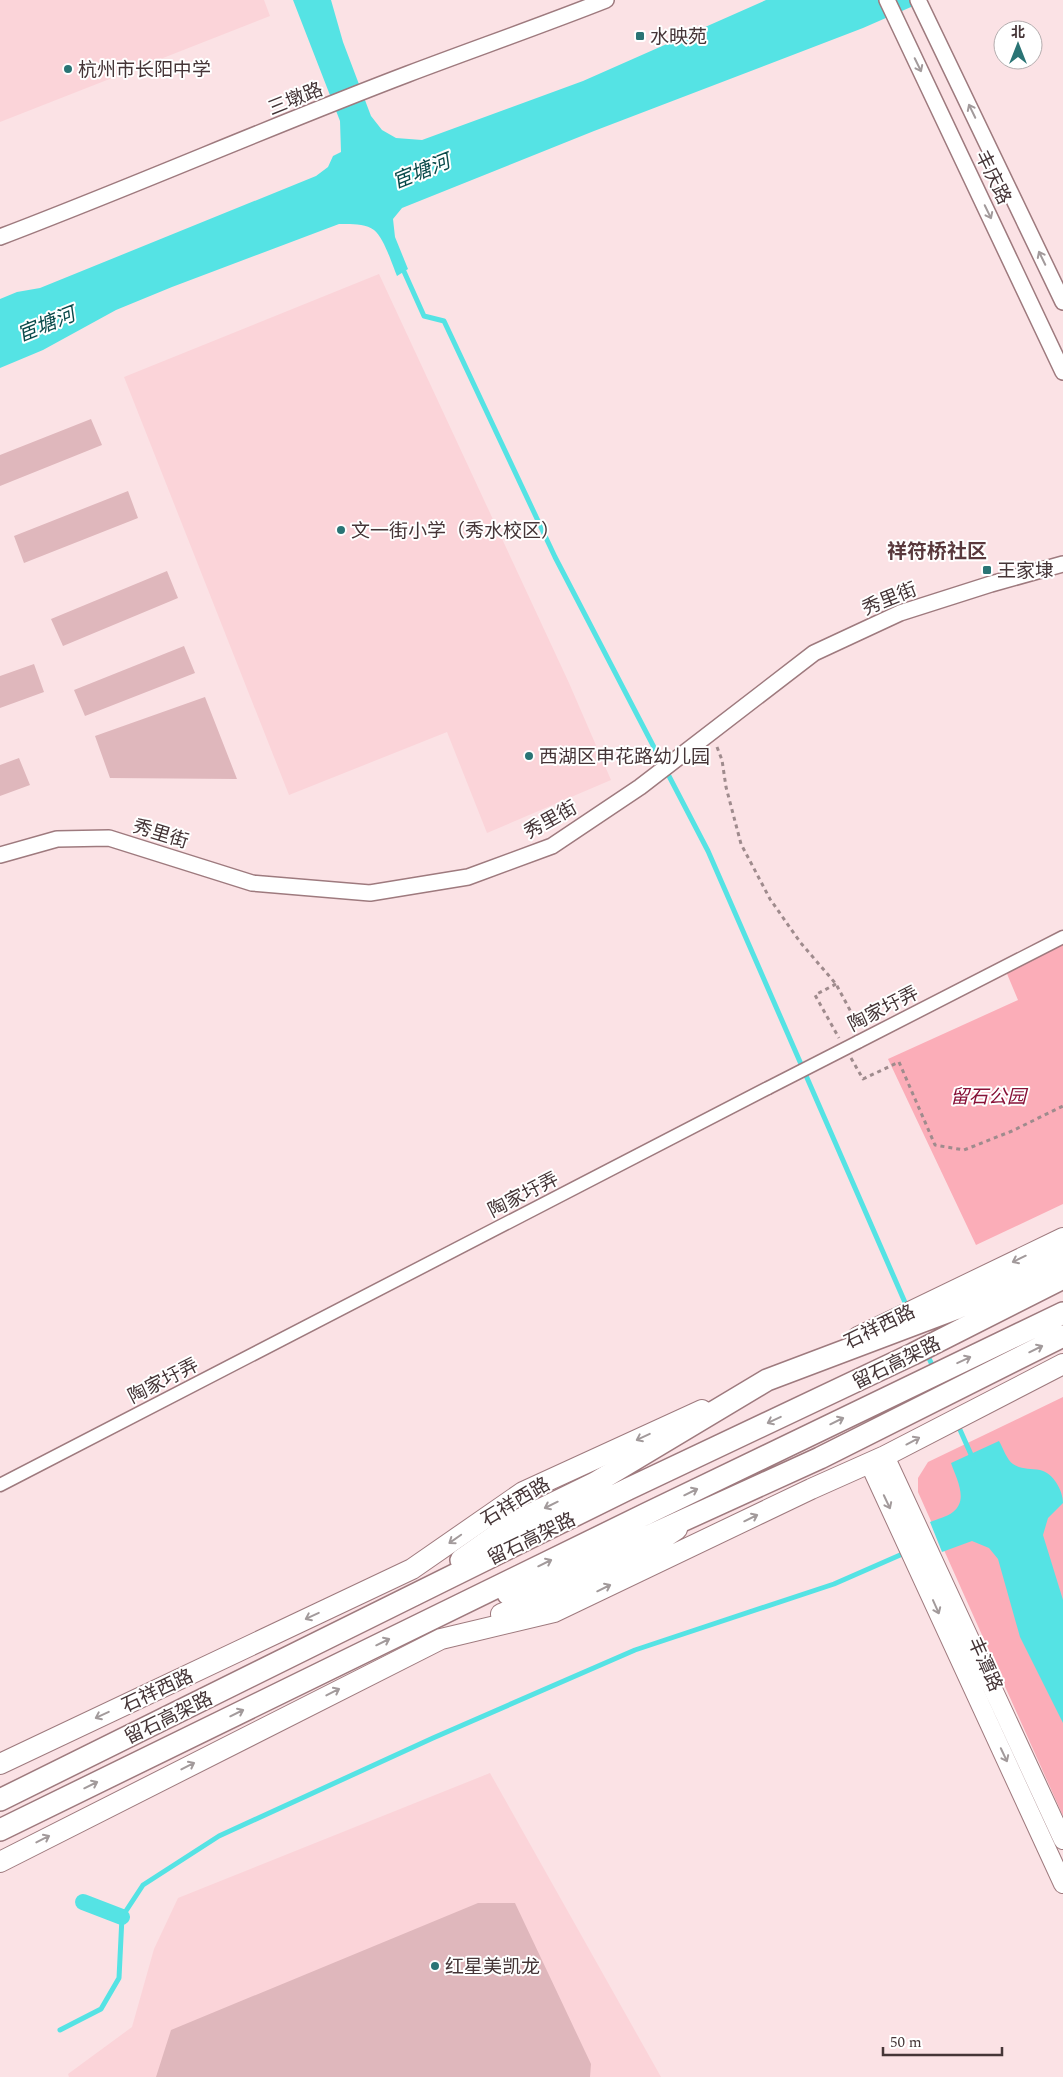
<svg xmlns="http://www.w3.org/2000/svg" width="1063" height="2077" font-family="Spectral,'Noto Sans SC',serif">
<rect width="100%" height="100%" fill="#fbe2e5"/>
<path fill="#fbd4d9" d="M0,0h264l6,16 -270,106z
M379,274l190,409 42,97 -124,53 -40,-101 -158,63 -165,-418z
M490,1773l171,304h-592l-1,-3 64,-47 22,-78 24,-51z"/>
<path fill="#fbadb8" d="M1063,938v266l-87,41 -88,-186 130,-59 -13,-31z
M1063,1397v419l-145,-324v-14l10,-16z"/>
<path fill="#55e3e4" d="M293,0h38l12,42 28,74 11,14 14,8 26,2 161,-59 183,-81h161l-64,28 -269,103 -192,77 -9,11 2,18 13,32 -11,7c-5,-12 -13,-38 -23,-46 -9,-7 -25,-6 -35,-6l-167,63 -56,23 -73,40 -43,18v-69l17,-7 23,-4 276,-112 12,-9 5,-11 8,-4 -1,-31z
M999,1441c4,7 8,19 14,23 9,6 17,4 27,6 13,3 23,20 23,33l-15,15 -5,17 20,65v123l-43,-86 -22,-78 -9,-11 -17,-7 -30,11 -12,-30c7,-3 17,-5 23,-10 16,-12 3,-34 -2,-49z"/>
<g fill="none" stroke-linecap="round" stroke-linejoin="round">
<path stroke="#55e3e4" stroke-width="5" d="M402,267l22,49 20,5 111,236 153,294 199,456
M926,1352l8,17
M957,1423l16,36
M60,2030l41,-21 18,-31 3,-61 21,-32 76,-49 214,-98 202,-88 199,-66 73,-32"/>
<path stroke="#55e3e4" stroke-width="16" d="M83,1902l39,15"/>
</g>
<path fill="#dfb7bc" d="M91,419l11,26 -102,41v-31z
M128,491l10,27 -114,45 -10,-27z
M167,571l11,27 -115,48 -12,-27z
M184,646l11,27 -110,43 -11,-26z
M34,664l10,28 -44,16v-32z
M205,697l32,82 -127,-1 -15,-42z
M19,758l11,27 -30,11v-31z
M478,1903h37l76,161 -1,13h-434l15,-47z"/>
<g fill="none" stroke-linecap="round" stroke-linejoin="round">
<g stroke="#9e7a7e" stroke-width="15">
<path id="minor" d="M858,1042l205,-105
M0,1485l768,-397"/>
</g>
<g stroke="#9e7a7e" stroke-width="18">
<path id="tertiary" d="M887,0l176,372
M918,0l145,302
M0,237c137,-52 271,-111 408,-163 66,-25 132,-48 198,-74
M0,855l57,-16 52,-1 143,45 118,10 98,-16 84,-31 88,-59 174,-134 86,-40 91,-29 72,-20"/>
</g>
<g stroke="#9e7a7e" stroke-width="20">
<path id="secondary" d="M885,1456l178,384
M869,1463l194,421"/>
</g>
<g stroke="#9e7a7e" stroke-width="22">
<path id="primary" d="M858,1337l205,-99
M501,1614c59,-24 123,-47 176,-85
M0,1764l412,-195 111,-77 179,-82
M0,1862l441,-223 113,-27 257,-123 74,-33 178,-92"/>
</g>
<g stroke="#9e7a7e" stroke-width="24">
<path id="trunk" d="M461,1560l54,-38 80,-39 172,-103 188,-71 108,-51
M508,1594l53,-18 259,-118 243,-122
M0,1800l628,-311 285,-135 150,-76
M0,1830l646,-316 417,-201"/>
</g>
<path stroke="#9f8b8d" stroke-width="3" stroke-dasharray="4 4" stroke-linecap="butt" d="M717,747l5,13 4,27 15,57 29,55 30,43 36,42 23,43
M836,984l-21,11 24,43
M851,1058l12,21 36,-17 36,83 29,5 48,-19 51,-25"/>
<use href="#minor" stroke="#fff" stroke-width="12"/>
<use href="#tertiary" stroke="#fff" stroke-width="15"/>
<use href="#secondary" stroke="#fff" stroke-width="18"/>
<use href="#primary" stroke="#fff" stroke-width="20"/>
<use href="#trunk" stroke="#fff" stroke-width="21"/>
<g stroke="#9e7a7e" stroke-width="15" stroke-linecap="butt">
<path id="minor-bridge" d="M768,1088l90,-46"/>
</g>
<use href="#minor-bridge" stroke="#fff" stroke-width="12"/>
</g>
<defs><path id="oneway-shaft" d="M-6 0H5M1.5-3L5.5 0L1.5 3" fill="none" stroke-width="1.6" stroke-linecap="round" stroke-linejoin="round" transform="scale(1.25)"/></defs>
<g stroke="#a29a9b">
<use href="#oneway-shaft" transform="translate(918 65) rotate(64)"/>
<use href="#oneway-shaft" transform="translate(972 111) rotate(-116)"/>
<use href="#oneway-shaft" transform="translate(988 212) rotate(64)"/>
<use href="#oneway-shaft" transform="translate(1042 258) rotate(-116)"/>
<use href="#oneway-shaft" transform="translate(1019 1259) rotate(154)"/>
<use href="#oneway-shaft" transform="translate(1036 1349) rotate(-26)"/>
<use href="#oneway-shaft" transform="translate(964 1360) rotate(-25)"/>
<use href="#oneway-shaft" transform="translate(774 1420) rotate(155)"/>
<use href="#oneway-shaft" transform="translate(837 1421) rotate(-26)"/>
<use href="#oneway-shaft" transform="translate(643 1437) rotate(155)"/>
<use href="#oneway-shaft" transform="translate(913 1441) rotate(-28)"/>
<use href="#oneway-shaft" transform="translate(691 1492) rotate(-26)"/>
<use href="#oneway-shaft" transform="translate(887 1502) rotate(65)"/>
<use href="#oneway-shaft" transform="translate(551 1505) rotate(154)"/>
<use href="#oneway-shaft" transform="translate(751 1518) rotate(-26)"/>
<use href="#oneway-shaft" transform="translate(455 1539) rotate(145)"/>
<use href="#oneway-shaft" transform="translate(545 1563) rotate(-26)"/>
<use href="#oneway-shaft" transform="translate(604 1588) rotate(-26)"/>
<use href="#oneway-shaft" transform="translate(936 1607) rotate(66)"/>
<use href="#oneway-shaft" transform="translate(312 1616) rotate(155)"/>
<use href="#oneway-shaft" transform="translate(383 1642) rotate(-26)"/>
<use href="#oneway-shaft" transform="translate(333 1692) rotate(-27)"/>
<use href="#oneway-shaft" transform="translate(237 1713) rotate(-26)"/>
<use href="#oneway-shaft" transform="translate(102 1715) rotate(155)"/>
<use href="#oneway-shaft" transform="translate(1004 1755) rotate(65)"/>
<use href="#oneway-shaft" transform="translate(188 1766) rotate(-27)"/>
<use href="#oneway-shaft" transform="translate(91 1785) rotate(-26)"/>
<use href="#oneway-shaft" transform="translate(43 1839) rotate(-27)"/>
</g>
<g fill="#2a7475" stroke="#fff" stroke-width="2">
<rect x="635" y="31" width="10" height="10" rx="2.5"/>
<circle cx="68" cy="69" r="5"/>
<circle cx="341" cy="530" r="5"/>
<rect x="982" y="565" width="10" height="10" rx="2.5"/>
<circle cx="529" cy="756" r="5"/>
<circle cx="435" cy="1966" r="5"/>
</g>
<g text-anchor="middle" stroke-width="4" stroke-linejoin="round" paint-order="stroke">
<g font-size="19" fill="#453537" stroke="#fff" text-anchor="start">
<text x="650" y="43">水映苑</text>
<text x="78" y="76">杭州市长阳中学</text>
<text x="351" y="537">文一街小学（秀水校区）</text>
<text x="997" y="577">王家埭</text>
<text x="539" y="763">西湖区申花路幼儿园</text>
<text x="445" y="1973">红星美凯龙</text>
</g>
<g font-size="19" fill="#453537" stroke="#fff">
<text transform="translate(295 98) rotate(-22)" y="7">三墩路</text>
<text transform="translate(994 177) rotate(64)" y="7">丰庆路</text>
<text transform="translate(889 598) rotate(-22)" y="7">秀里街</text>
<text transform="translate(550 819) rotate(-29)" y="7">秀里街</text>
<text transform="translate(161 833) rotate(17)" y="7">秀里街</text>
<text transform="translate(883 1008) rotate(-27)" y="7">陶家圩弄</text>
<text transform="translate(523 1194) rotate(-27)" y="7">陶家圩弄</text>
<text transform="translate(879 1326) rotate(-26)" y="7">石祥西路</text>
<text transform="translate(896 1362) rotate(-26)" y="7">留石高架路</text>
<text transform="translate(163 1380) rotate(-27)" y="7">陶家圩弄</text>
<text transform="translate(515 1501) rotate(-31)" y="7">石祥西路</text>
<text transform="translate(531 1538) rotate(-26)" y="7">留石高架路</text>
<text transform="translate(986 1664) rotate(66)" y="7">丰潭路</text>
<text transform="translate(157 1690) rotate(-25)" y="7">石祥西路</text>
<text transform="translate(168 1717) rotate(-26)" y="7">留石高架路</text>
</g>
<g font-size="19" font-style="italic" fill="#871137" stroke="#fff">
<text x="988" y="1103">留石公园</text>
</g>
<g font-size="20" font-style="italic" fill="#0a4b4b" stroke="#fff">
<text transform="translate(421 171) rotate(-22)" y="7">宦塘河</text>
<text transform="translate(46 324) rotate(-22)" y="7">宦塘河</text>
</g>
<g font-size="20" font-weight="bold" fill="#59393d" stroke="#fff">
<text x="937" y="558">祥符桥社区</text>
</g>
</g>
<g transform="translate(1018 45)"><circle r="24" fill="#ffffff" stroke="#b5aeaf"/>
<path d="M0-4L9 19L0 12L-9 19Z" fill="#2a7475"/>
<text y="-8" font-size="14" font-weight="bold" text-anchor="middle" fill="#453537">北</text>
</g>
<path d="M883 2047v8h119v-8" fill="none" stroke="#453537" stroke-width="2.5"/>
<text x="890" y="2047" font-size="15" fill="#453537" stroke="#ffffff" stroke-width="4" paint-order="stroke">50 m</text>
</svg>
